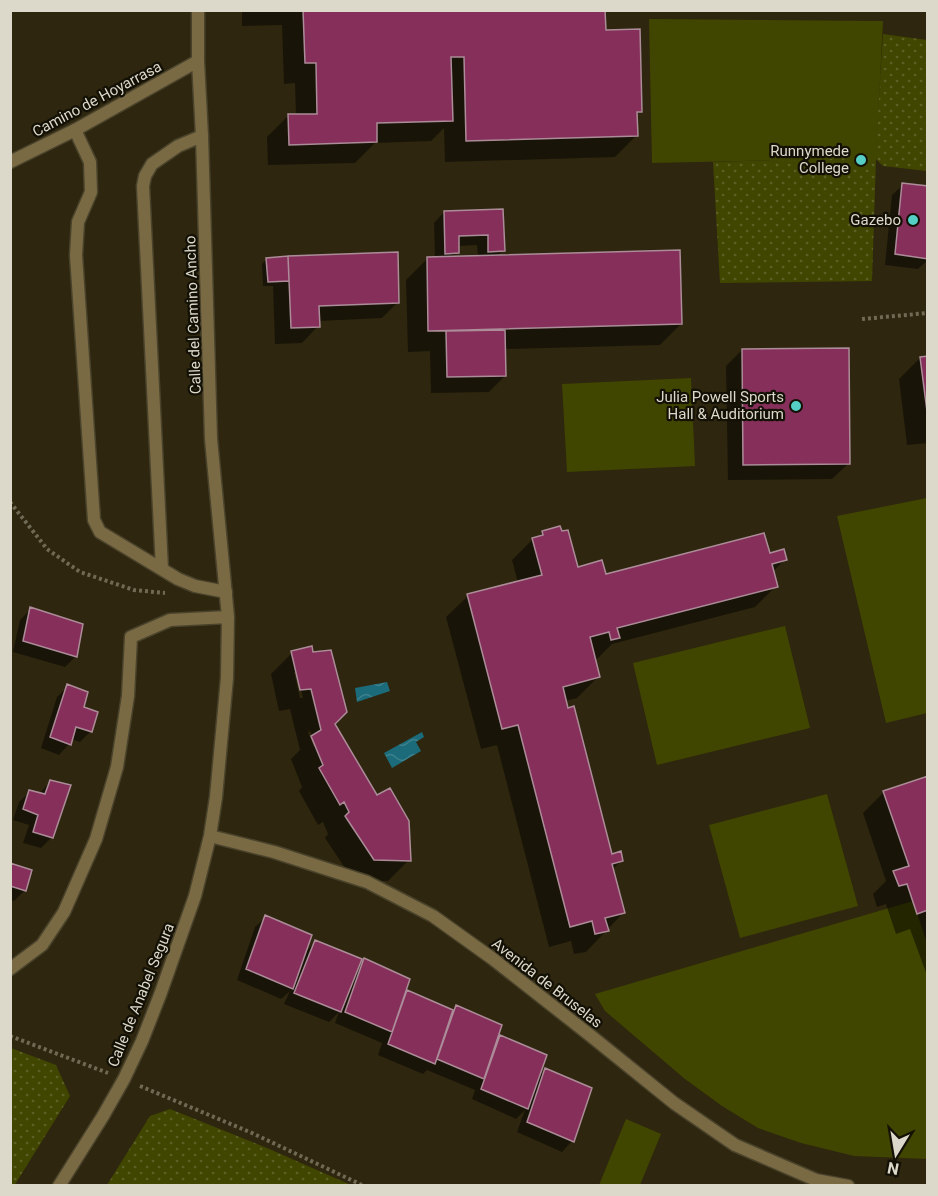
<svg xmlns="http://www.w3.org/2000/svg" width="938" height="1196" font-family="Roboto,sans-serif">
<defs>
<pattern id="green-dots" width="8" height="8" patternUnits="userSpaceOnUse" patternTransform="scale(1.5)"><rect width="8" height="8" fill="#404600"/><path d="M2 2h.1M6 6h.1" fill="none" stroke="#5b6024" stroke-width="1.8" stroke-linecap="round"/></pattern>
<pattern id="water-waves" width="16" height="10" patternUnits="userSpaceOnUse" patternTransform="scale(1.5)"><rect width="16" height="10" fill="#1b6b7a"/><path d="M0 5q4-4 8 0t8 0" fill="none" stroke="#3c808c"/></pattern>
</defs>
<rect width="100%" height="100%" fill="#2e260e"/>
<path fill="url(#green-dots)" d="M883,34l44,6v131l-44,-5 -7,-7 -4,122 -152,2 -7,-121 162,-5z
M11,1048l45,17 14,31 -56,90 -4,-1z
M170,1109l97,39 84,37h-244l43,-69z"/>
<path fill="#404600" d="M649,19l234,2 -7,137 -224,5z
M691,378l4,88 -128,6 -5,-88z
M927,498v215l-41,10 -49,-207z
M785,626l25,102 -153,37 -24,-102z
M827,794l31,112 -118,32 -31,-113z
M913,901l14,42v216l-73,-3 -53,-13 -43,-15 -36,-22 -37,-27 -80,-68 -10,-17z
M626,1119l35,15 -21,51h-41z"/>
<path fill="url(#water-waves)" d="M387,682l3,9 -33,11 -2,-14z
M422,732l2,5 -8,5 5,9 -29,17 -8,-15z"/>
<path fill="#0007" fill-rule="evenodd" d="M242,10h362l1,22 36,79 -6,5 1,20 -21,21 -170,5 -1,-34 -13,13 -56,2 -20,20 -87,2 -1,-28 21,-21h8l-1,-33 -11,1 -2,-59 -40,1z
M903,185l25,3v72l-10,9 -33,-4 7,-70z
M502,210l1,40 -6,7 184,67 -21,21 -156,4 1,27 -16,16 -58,1 -1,-42 -22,1 -2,-72 21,-21 8,-1 -1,-35 10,-11zM477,245l1,12 -26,1 6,-6v-6z
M396,254l2,48 -16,16 -64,3v5l-16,17 -27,1 -2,-58h-10l-1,-22 5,-5z
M742,350l107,113 -17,16 -104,1 -2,-114z
M928,357v86l-21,2 -8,-66 21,-21z
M543,532l34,37 28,7 164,-21 16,4 -12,13 3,14 -21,21 -143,37 -15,15 -3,1 4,17 -21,21 -12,3 46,154 11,5 -10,10 11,43 -37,39 -12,2 -3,-13 -22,6 -52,-202 -16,4 -35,-132 22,-21 50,-13 -6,-23 21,-21 4,-1z
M31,609l45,47 -11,11 -52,-15 7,-32z
M292,653l117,207 -21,21 -35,-1 -28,-42 3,-4 -5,-12 -5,3 -19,-34 3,-4 -11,-28 9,-9 -10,-41 -11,2 -8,-37zM294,672h3l6,26h-3zM310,731l6,14 -2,2 -6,-15z
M68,686l14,22 9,23 -11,11 -9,-3 -2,5 -10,11 -18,-7 16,-51z
M928,778v200l-18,-49 -14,5 -10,-30 -9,3 -4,-13 13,-13 -23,-68 21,-21z
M50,782l2,55 -11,11 -18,-5 6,-18 -16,-5 6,-18 11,-10 9,2z
M10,865l15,25 -11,11 -4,-1z
M266,917l38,36 11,-11 42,25 7,-7 40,30 48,21 5,-4 38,35 6,-6 36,42 9,-9 26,72 -10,11 -45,-20 8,-22 -9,9 -44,-20 3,-9 -48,-20 -4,4 -45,-19 4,-12 -47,-20 4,-11 -10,10 -45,-18 6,-13 -9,8 -44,-19 18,-53z"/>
<path fill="#862f5a" stroke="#ab8c98" stroke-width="1.5" d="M303,10h302l1,20 34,-1 2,83h-5l1,24 -172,5 -2,-84h-13l2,64 -76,2v19l-88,3 -1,-31h29l-1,-51h-11z
M902,183l26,3v73l-33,-5z
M503,209l2,42 -17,1v-17l-29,1v17l-14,1 -1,-43z
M680,250l2,74 -254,7 -1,-74z
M398,252l1,51 -80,3 1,21 -29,1 -3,-72z
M288,256l1,25 -21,1 -2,-24z
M505,330l1,46 -59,1 -1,-46z
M849,348l1,116 -107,1 -1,-116z
M928,356v63l-8,-62z
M560,526l2,5 6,-1 10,37 24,-7 4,14 158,-41 6,20 14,-4 3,11 -15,4 6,23 -161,41 3,10 -9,2 -2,-8 -19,5 10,40 -37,10 5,21 6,-2 38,148 9,-3 2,10 -11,3 13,49 -20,5 4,13 -14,3 -3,-13 -22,6 -52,-202 -16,4 -35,-135 75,-19 -10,-37 11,-3 -1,-4z
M30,607l53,17 -6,33 -54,-16z
M312,646l1,6 18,-2 16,62 -12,12 42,71 13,-7 19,33 2,40 -37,-1 -29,-44 4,-4 -5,-10 -4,3 -21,-37 4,-3 -12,-29 10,-6 -10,-41 -11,1 -9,-39z
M67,684l21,8 -4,15 14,5 -6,20 -16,-5 -5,18 -21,-8z
M928,776v134l-11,4 -10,-30 -8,2 -6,-15 16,-5 -26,-75z
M50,780l21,5 -18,53 -20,-6 5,-17 -15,-6 6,-19 16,4z
M10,863l22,7 -6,21 -16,-5z
M265,915l47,20 -19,54 -47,-20z
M315,940l47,19 -21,53 -47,-19z
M364,958l46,21 -18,53 -47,-20z
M407,990l46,20 -18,54 -47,-20z
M456,1005l46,20 -18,54 -47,-20z
M500,1035l47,20 -19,54 -47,-20z
M545,1068l47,20 -18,54 -47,-20z"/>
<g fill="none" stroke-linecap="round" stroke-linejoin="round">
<g stroke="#4a432c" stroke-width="15">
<path id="lane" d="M75,130l15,32 1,30 -13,30 -2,33 18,265 6,12 78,47 17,7 31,6
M162,569l-19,-383 2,-10 7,-12 26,-18 24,-10"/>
</g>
<g stroke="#4a432c" stroke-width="15">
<path id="street" d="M10,162l65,-32 123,-69
M210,836l64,16 93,30 66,34 60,43 98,77 83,67 61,42 81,35 32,6
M10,969l32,-24 22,-33 32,-73 21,-72 11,-71 3,-59 39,-17 58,-3
M59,1186l44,-70 21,-37 18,-38 18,-46 35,-99 15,-60 6,-39 11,-119 1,-61 -17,-178 -9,-303 -4,-75v-51"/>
</g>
<path stroke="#706a55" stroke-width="4" stroke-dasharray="3 3" stroke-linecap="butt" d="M862,319l66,-6
M10,502l37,47 33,23 54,18 31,3
M10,1036l98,37
M140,1086l112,47 112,53"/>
<use href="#lane" stroke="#7a6a44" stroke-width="12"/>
<use href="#street" stroke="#7a6a44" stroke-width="12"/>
</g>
<g fill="#55cec5" stroke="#131006" stroke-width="2">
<circle cx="861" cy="160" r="6"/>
<circle cx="913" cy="220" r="6"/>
<circle cx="796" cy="406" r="6"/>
</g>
<g text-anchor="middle" stroke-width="4.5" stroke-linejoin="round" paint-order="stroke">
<g font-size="15" fill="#ddd9ca" stroke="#131006">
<text transform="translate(97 99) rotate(-28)" y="5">Camino de Hoyarrasa</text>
<text transform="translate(193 315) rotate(-92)" y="5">Calle del Camino Ancho</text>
<text transform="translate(547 983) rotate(38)" y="5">Avenida de Bruselas</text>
<text transform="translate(141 995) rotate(-68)" y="5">Calle de Anabel Segura</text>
</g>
<g font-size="15" fill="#ddd9ca" stroke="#131006" text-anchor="end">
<text x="849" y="156">Runnymede<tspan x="849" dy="17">College</tspan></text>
<text x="901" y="225">Gazebo</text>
<text x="784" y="402">Julia Powell Sports<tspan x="784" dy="17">Hall &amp; Auditorium</tspan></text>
</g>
</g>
<rect width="938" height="1196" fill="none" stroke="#ddd9ca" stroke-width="24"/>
<g transform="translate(896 1154) rotate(191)" stroke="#131006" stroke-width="4.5" paint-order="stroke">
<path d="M0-4.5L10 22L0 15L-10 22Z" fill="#ddd9ca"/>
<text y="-9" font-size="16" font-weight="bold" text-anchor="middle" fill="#ddd9ca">N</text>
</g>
</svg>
